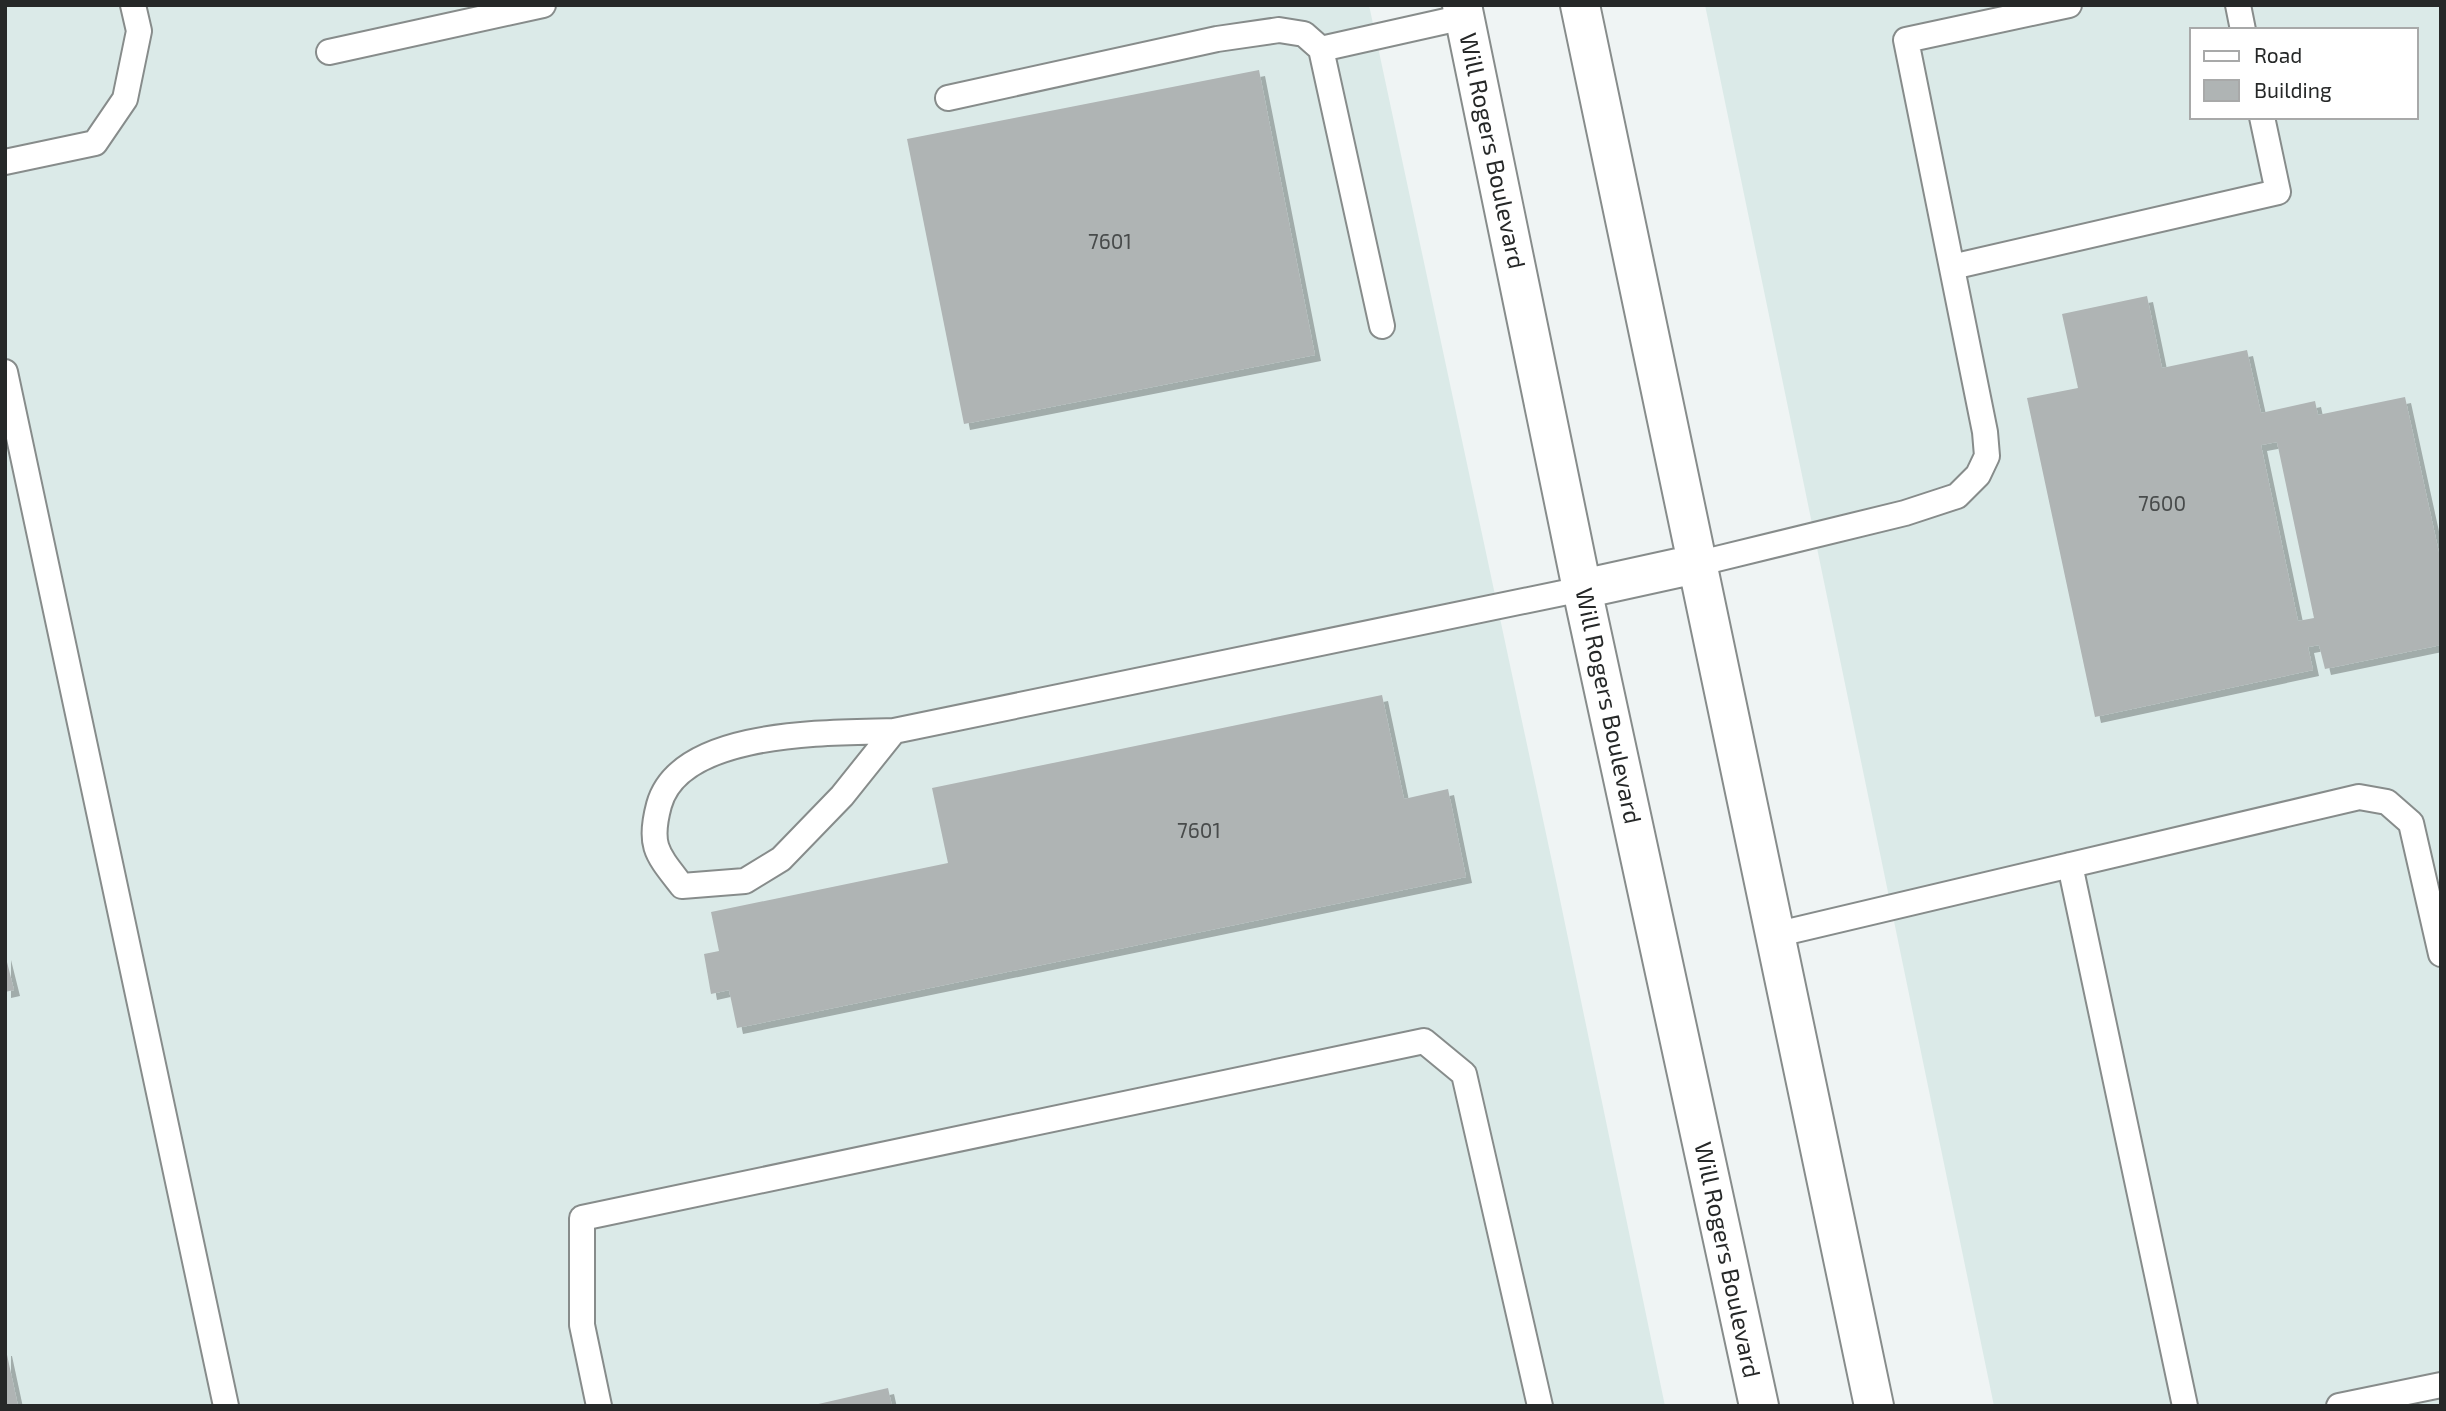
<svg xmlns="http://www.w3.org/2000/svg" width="2446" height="1411" font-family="'Exo 2',sans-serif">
<defs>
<filter id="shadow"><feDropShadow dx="6" dy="6" stdDeviation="0" flood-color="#0004"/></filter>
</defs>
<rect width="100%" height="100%" fill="#eff4f4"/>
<path fill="#dbeae8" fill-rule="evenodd" d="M5,5h1364l188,880 108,521h-1660z
M1705,5h736v1401h-447zM2192,30h224v87h-224z"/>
<path fill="#afb4b4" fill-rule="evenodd" filter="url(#shadow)" d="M1259,70l56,285 -351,69 -57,-285z
M2147,296l15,72 85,-18 14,63 54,-12 3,14 87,-18 36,165v83l-116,24 -6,-24 -11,2 5,23 -218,47 -68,-319 51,-10 -16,-74zM2277,442l37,176 -16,3 -37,-176z
M1382,695l22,104 44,-10 18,88 -729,151 -8,-38 -18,4 -7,-40 15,-3 -8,-39 237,-49 -16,-75z
M5,954l9,36 -9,2z
M5,1350h1l12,56h-13z
M888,1388l4,18h-78v-1z"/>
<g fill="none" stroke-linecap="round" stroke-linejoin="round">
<g stroke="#878c8b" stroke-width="28">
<path id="service" d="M2238,5l5,25
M1321,49l143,-32
M329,52l214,-47
M948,98l269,-59 62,-9 25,4 17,15 61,277
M5,162l90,-19 30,-44 14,-68 -6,-26
M1952,267l326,-75 -16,-75
M5,372l221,1034
M1696,564l209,-51 52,-17 21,-21 9,-19 -2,-24 -79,-392 163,-35
M894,731l688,-142
M894,731l-52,65 -61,63 -36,22 -63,5c-25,-32 -34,-40 -23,-81 21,-76 172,-72 235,-74z
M2070,865l115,541
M1774,935l585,-138 28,5 24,21 30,131
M599,1406l-17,-81v-107l842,-177 40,33 76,332
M2339,1406l102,-21"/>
</g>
<g stroke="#878c8b" stroke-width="42">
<path id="secondary" d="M1462,5l120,584 177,817
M1580,5l294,1401
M1582,589l114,-25"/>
</g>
<use href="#service" stroke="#fff" stroke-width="24"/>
<use href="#secondary" stroke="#fff" stroke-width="38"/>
</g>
<g text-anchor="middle" stroke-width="5" stroke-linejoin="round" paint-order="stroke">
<g font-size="21" fill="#484b4b">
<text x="1110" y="249">7601</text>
<text x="2162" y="511">7600</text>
<text x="1199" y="838">7601</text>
</g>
<g font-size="24" fill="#262828" stroke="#fff">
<text transform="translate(1492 151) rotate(78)" y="8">Will Rogers Boulevard</text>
<text transform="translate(1608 706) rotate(78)" y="8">Will Rogers Boulevard</text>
<text transform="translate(1727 1260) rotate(78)" y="8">Will Rogers Boulevard</text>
</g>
</g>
<rect width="2446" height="1411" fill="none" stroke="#262828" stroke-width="14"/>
<rect x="2190" y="28" width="228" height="91" fill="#ffffff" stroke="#a8a9a9" stroke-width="2"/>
<rect x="2204" y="51" width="35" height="10" fill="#ffffff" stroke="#a8a9a9" stroke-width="2"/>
<text x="2254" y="63" font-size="21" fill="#262828">Road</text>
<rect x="2204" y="80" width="35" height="21" fill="#afb4b4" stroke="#a8a9a9" stroke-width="2"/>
<text x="2254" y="98" font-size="21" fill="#262828">Building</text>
</svg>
